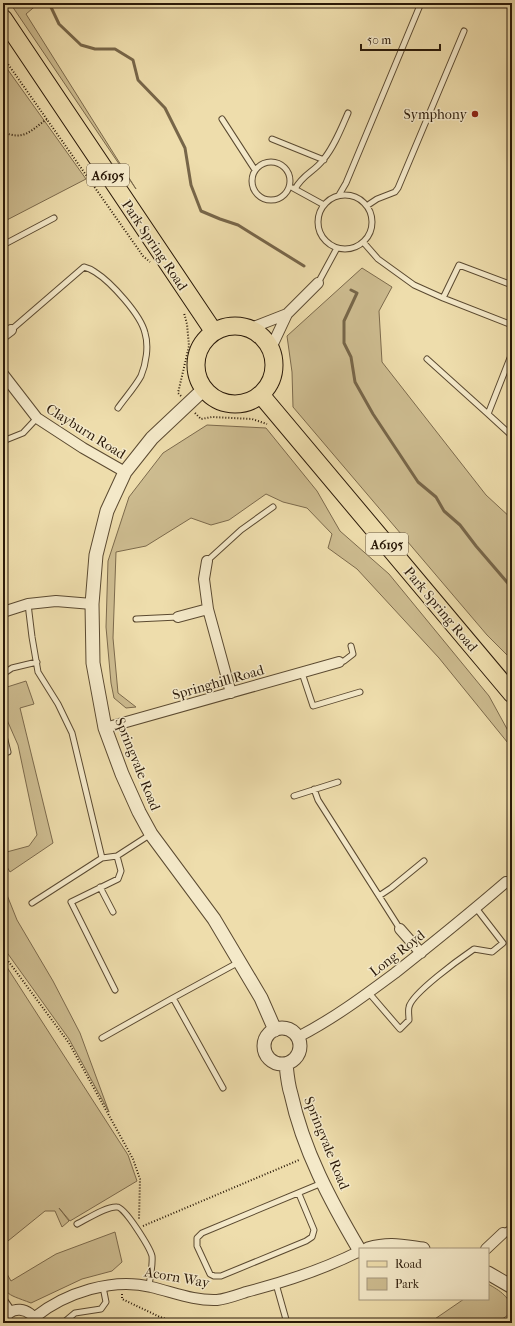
<svg xmlns="http://www.w3.org/2000/svg" width="515" height="1326" font-family="'IM FELL French Canon',serif">
<rect width="100%" height="100%" fill="#eeddac"/>
<filter id="stains"><feTurbulence type="fractalNoise" baseFrequency=".005" numOctaves="4"/><feColorMatrix values="0 0 0 0 .2 0 0 0 0 .09 0 0 0 0 .02 0 0 0 .5 -.17"/></filter>
<radialGradient id="worn" r=".72"><stop offset=".6" stop-color="#630" stop-opacity="0"/><stop offset="1" stop-color="#630" stop-opacity=".3"/></radialGradient>
<path fill="#cdbc90" stroke="#7c6a4c" d="M10,3h29l-13,11 110,175z
M3,63l83,116 -83,43z
M362,268l30,19 -13,24 3,51 104,133 26,24v141l-25,-25 -194,-228 -1,-35 -5,-36z
M207,425l59,3 51,63 23,40 49,43 100,122 23,42v10l-73,-90 -82,-89 -29,-21 4,-14 -25,-26 -24,-6 -17,-8 -37,26 -18,5 -20,-7 -45,28 -30,6 -3,86 5,55 18,14 -10,1 -12,-10 -3,-15 -5,-56 2,-66 21,-64 34,-44z
M26,681l8,23 -14,4 33,135 -43,29 -7,-12v-7l26,-7 8,-11 -19,-90 -11,-25 -3,-32z
M3,885l14,35 36,61 27,52 29,79 -40,-73 -66,-92z
M3,961l125,194 9,26 -67,40 -11,-13 10,13 -7,6 -7,-16h-10l-42,34z
M115,1232l7,30 -10,9 -30,8 -51,24c-26,-10 -28,-7 -28,-36l8,14 45,-27z
M488,1284c11,6 24,14 24,28l-15,11h-68l35,-24h24z"/>
<g fill="none" stroke-linecap="round" stroke-linejoin="round">
<path stroke="#776649" stroke-width="3" d="M49,3l10,21 22,21 14,4h20l18,11 5,20 27,28 20,40 6,37 10,26 19,8 18,6 66,41
M351,290l6,3 -13,28v22l7,14 4,25 18,32 45,68 18,15 8,14 16,14 16,21 36,42"/>
<g stroke="#5b4a31" stroke-width="7">
<path id="service" d="M222,119l33,51
M272,139l52,21
M252 181a19 19 0 1 1 38 0a19 19 0 1 1-38 0Z
M293,188l31,17
M295,189c8,-15 19,-17 28,-29 11,-13 18,-31 25,-47
M318 222a27 27 0 1 1 54 0a27 27 0 1 1-54 0Z
M339,195l7,-12 75,-180
M368,205l9,-6 18,-7 3,-4 66,-157
M364,243l14,16 36,26 29,13 69,27
M3,245l51,-27
M318,283l19,-35
M443,298l16,-33 53,20
M11,330l73,-63c4,1 8,3 11,5 16,10 46,43 50,61 4,13 1,31 -4,43 -6,11 -16,22 -23,32
M512,353l-24,61 24,22
M427,359l61,55
M3,441l20,-8 14,-15
M207,561l34,-31 32,-23
M28,604l4,33 6,35 20,32 14,29 30,125
M136,619l42,-2
M339,662l5,-1 9,-7 -2,-8
M302,673l11,33 47,-14
M3,674l9,-6 25,-6
M3,732l5,20
M314,789l4,11 82,129
M294,796l44,-14
M100,887l13,25
M379,896l12,-8 33,-27
M32,903l70,-45 15,-2 34,-22
M115,990l-44,-88 47,-23 3,-8 -4,-15
M369,993l31,36 9,-9c0,-4 -1,-9 0,-13 3,-14 52,-49 65,-58l18,3 11,-9 -27,-35
M102,1038l71,-40
M223,1088l-50,-90 66,-36
M299,1194l15,36 -2,7 -6,4 -85,35h-7l-4,-2 -13,-28v-8l5,-5 120,-50
M77,1224c10,-5 30,-18 40,-17 8,0 33,41 35,49 1,9 -2,21 -3,30
M503,1233l9,-6
M276,1284l11,39
M63,1323l12,-10 26,-4 5,-7 -3,-15"/>
</g>
<g stroke="#5b4a31" stroke-width="12">
<path id="minor" d="M251,328l36,-14
M3,336l8,-6
M271,348l16,-34 31,-31
M3,374l34,44 46,30 42,24
M207,561l-3,18 4,30 23,84
M3,612l25,-8 28,-3 36,3
M178,617l30,-8
M105,728l234,-66
M400,929l21,24
M298,1037c35,-18 66,-41 97,-64 38,-30 75,-60 111,-91
M486,1249l17,-16
M3,1302l7,10
M35,1317c30,-24 78,-40 116,-30 22,5 43,14 66,13 9,-1 20,-5 29,-8 39,-10 78,-23 114,-41
M3,1322c7,-18 27,-15 34,1"/>
</g>
<g stroke="#5b4a31" stroke-width="15">
<path id="tertiary" d="M204,389l-52,49 -27,34 -18,39 -11,44 -4,49 1,59 12,65 17,46 17,38 12,22 63,85 47,79 14,32
M264 1046a18 18 0 1 1 36 0a18 18 0 1 1-36 0Z
M286,1064c1,10 2,21 5,30 12,56 40,108 69,157
M368,1249c21,-6 33,-3 55,0
M488,1273l24,14"/>
</g>
<g stroke="#2a1908" stroke-width="19">
<path id="primary" d="M3,18l211,314
M196 365a39 39 0 1 1 78 0a39 39 0 1 1-78 0Z
M261,395l251,299"/>
</g>
<path stroke="#2a1908" stroke-width="2" stroke-dasharray="1 2" stroke-linecap="butt" d="M3,57l140,199 7,6
M3,132c21,9 27,-1 44,-13
M181,396l-3,-3 11,-47 -2,-22 -3,-11
M195,413l6,6 11,-2 40,2 15,5
M508,707l4,5
M3,954l66,89 64,116 7,20 -1,40
M143,1226l156,-66
M122,1294v5l38,18 18,6"/>
<use href="#service" stroke="#f4e9c9" stroke-width="5"/>
<use href="#minor" stroke="#f4e9c9" stroke-width="10"/>
<use href="#tertiary" stroke="#f4e9c9" stroke-width="13"/>
<use href="#primary" stroke="#eeddac" stroke-width="17"/>
</g>
<circle fill="#8f2418" stroke="#f4e9c9" stroke-width="1.5" cx="475" cy="114" r="4"/>
<g text-anchor="middle" stroke-width="3" stroke-linejoin="round" paint-order="stroke">
<g fill="#f4e9c9" stroke="#675742" stroke-width="1">
<rect x="87" y="164" width="42" height="22" rx="3"/>
<rect x="366" y="533" width="42" height="22" rx="3"/>
</g>
<g font-size="13" font-weight="bold" fill="#2a1908">
<text x="108" y="180">A6195</text>
<text x="387" y="549">A6195</text>
</g>
<g font-size="14" fill="#2a1908" stroke="#f4e9c9" text-anchor="end">
<text x="467" y="119">Symphony</text>
</g>
<g font-size="14" fill="#2a1908" stroke="#f4e9c9">
<text transform="translate(155 245) rotate(56)" y="5">Park Spring Road</text>
<text transform="translate(86 431) rotate(32)" y="5">Clayburn Road</text>
<text transform="translate(441 609) rotate(50)" y="5">Park Spring Road</text>
<text transform="translate(218 682) rotate(-16)" y="5">Springhill Road</text>
<text transform="translate(138 764) rotate(68)" y="5">Springvale Road</text>
<text transform="translate(397 953) rotate(-38)" y="5">Long Royd</text>
<text transform="translate(327 1143) rotate(68)" y="5">Springvale Road</text>
<text transform="translate(177 1277) rotate(10)" y="5">Acorn Way</text>
</g>
</g>
<rect width="515" height="1326" fill="none" stroke="#eeddac" stroke-width="16"/>
<rect x="4" y="4" width="507" height="1318" fill="none" stroke="#2a1908" stroke-width="2"/>
<rect x="8" y="8" width="499" height="1310" fill="none" stroke="#2a1908"/>
<rect x="359" y="1248" width="130" height="52" fill="#f4e9c9" stroke="#a3967c"/>
<rect x="367" y="1261" width="20" height="6" fill="#eeddac" stroke="#a3967c"/>
<text x="395" y="1268" font-size="12" fill="#2a1908">Road</text>
<rect x="367" y="1278" width="20" height="12" fill="#cdbc90" stroke="#a3967c"/>
<text x="395" y="1288" font-size="12" fill="#2a1908">Park</text>
<path d="M361 44v6h79v-6" fill="none" stroke="#2a1908" stroke-width="2"/>
<text x="367" y="44" font-size="12" fill="#2a1908" stroke="#f4e9c9" stroke-width="3" paint-order="stroke">50 m</text>
<rect width="100%" height="100%" filter="url(#stains)"/>
<rect width="100%" height="100%" fill="url(#worn)"/>
</svg>
